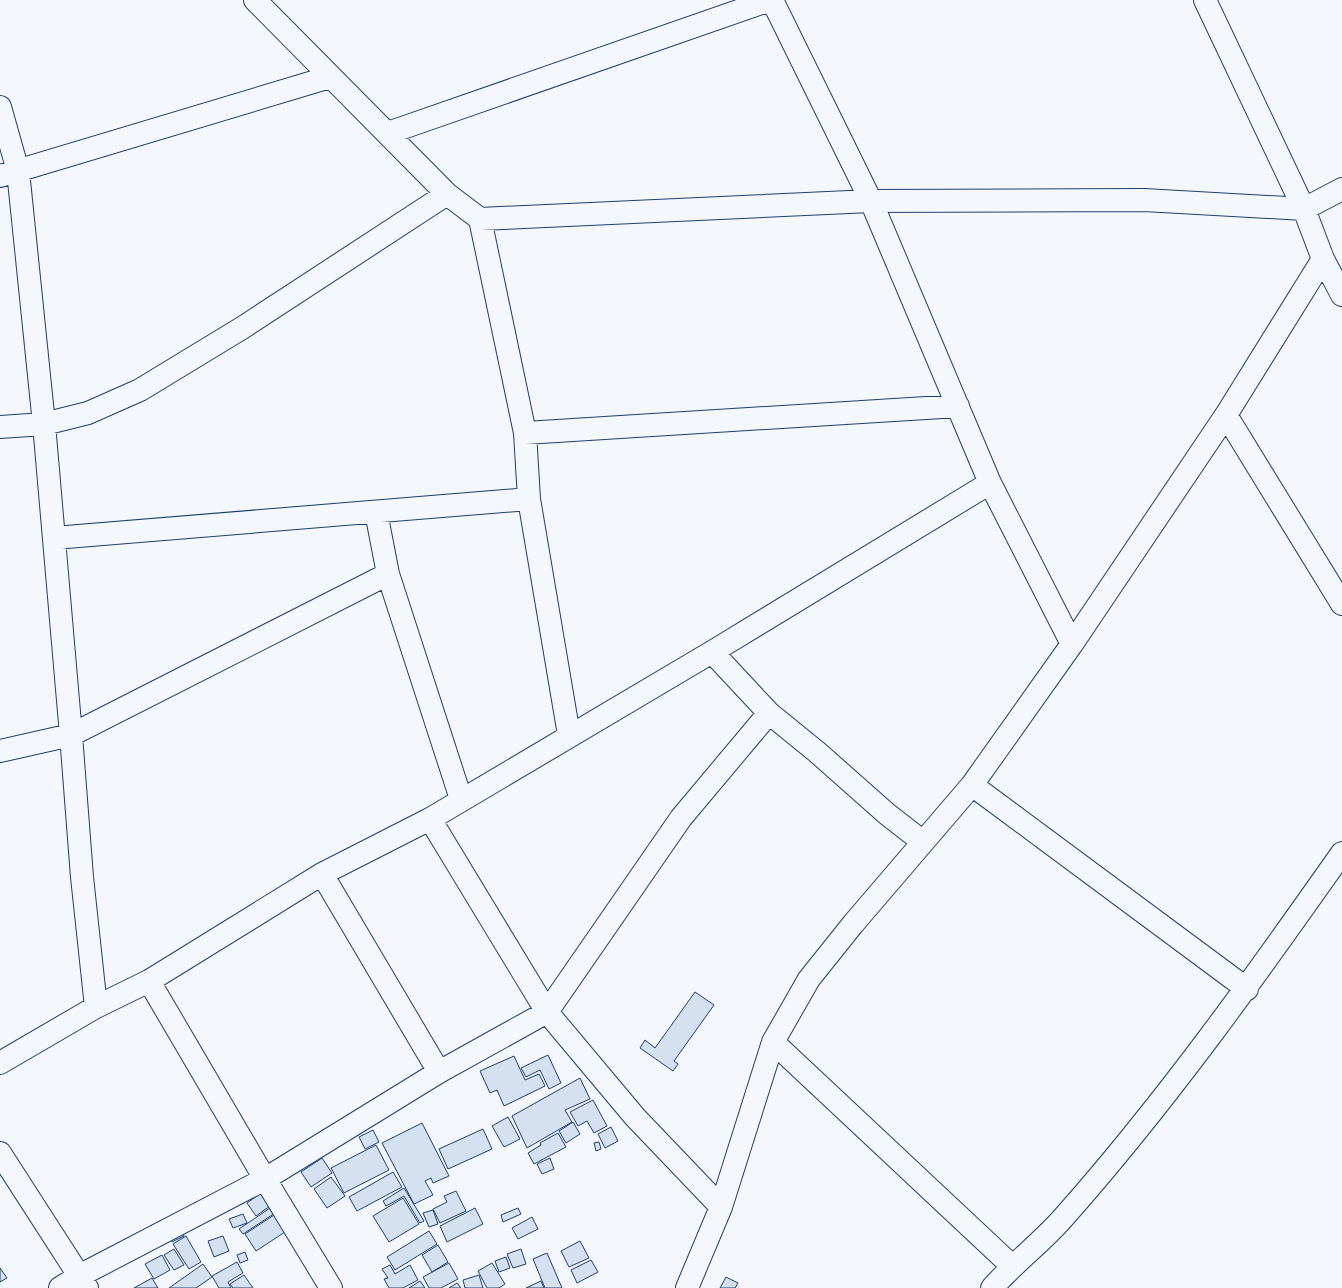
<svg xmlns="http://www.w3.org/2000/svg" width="1342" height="1288" font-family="'Alegreya Sans',sans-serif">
<rect width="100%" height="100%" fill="#f4f7fb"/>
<path fill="#d5e0f0" stroke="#1d3f73" d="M695,992l19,13 -40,56 4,3 -5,7 -33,-23 5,-8 10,8z
M548,1055l13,28 -12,6 -9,-19 -14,7 -5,-9z
M514,1056l11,24 14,-6 6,12 -41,20 -7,-16 -7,3 -10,-22z
M580,1078l10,21 -25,11 7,12 -45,26 -15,-32z
M593,1100l14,26 -13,7 -7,-12 -9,5 -8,-14z
M508,1117l12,22 -16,8 -12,-21z
M573,1122l7,12 -14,9 -7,-12z
M422,1123l27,53 -16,7 -2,-5 -6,3 8,14 -19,9 -32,-61z
M611,1127l7,14 -13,7 -7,-14z
M483,1129l9,20 -44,20 -9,-20z
M373,1130l6,12 -14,7 -6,-12z
M558,1133l8,14 -32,17 -6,-11 13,-8 -1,-2z
M599,1142l2,7 -5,2 -2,-8z
M376,1145l13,25 -45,23 -13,-25z
M322,1158l10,15 -21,14 -10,-15z
M550,1158l4,11 -12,5 -5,-10z
M393,1172l9,15 -45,24 -8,-14z
M331,1177l14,19 -18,12 -13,-19z
M404,1188l20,33 -4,2 -16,-27 -18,10 -3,-5z
M456,1191l10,20 -26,12 -7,-14 14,-7 -3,-6z
M261,1193l9,13 -14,10 -9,-13z
M403,1198l16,26 -30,18 -16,-26z
M270,1208l5,5 -32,21 -4,-5z
M475,1208l8,16 -36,18 -7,-16z
M518,1208l3,6 -18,8 -2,-7z
M433,1210l5,14 -9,3 -6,-14z
M243,1214l4,9 -14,5 -4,-9z
M274,1215l11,17 -29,19 -11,-17z
M532,1217l6,12 -20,10 -6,-11z
M180,1226l4,10 -12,6 -4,-11z
M429,1231l8,13 -42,26 -8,-13z
M186,1236l15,26 -12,7 -16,-25z
M223,1236l6,15 -15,6 -6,-16z
M580,1241l9,17 -20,9 -8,-16z
M438,1245l10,17 -16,10 -10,-17z
M174,1249l10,16 -10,5 -10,-15z
M521,1249l5,15 -13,4 -6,-14z
M245,1252l3,8 -8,3 -3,-8z
M547,1253l15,35h-17l-12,-29z
M162,1255l8,15 -16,9 -9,-15z
M506,1257l4,11 -11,4 -4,-11z
M591,1260l7,12 -21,11 -6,-13z
M237,1262l6,11 -15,9 3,6h-12l-7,-12z
M449,1263l9,16 -17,9h-12l-6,-11z
M492,1263l13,21 -6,4h-12l-9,-17z
M203,1264l9,13 -16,11h-27z
M390,1265l5,9 15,-9 8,15 -15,8h-14l-5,-9 4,-1 -6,-9z
M0,1268l7,10 -7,4z
M244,1275l9,13h-20l-3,-4z
M479,1275l4,13h-18l-2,-8z
M726,1277l12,6 -3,5h-15z
M152,1278l6,10h-24z
M420,1281l5,7h-16z
M541,1281l3,7h-18z
M457,1283l4,5h-12z"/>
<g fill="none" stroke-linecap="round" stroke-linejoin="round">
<g stroke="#1d3f73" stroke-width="24">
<path id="minor" d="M255,0l192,194 33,25 45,214 4,66 40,236
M772,0l99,201 119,282 82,161
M1205,0l99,209 19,50 19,36
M0,107l18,64 26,253 27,311 11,142 14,130
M388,133l382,-133
M0,176l330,-99
M480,219l391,-18 273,-1 160,9 38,-20
M1226,415l116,189
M0,427l44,-3 44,-11 52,-23 102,-62 205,-134
M525,433l433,-27
M376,512l12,62 73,225
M54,538l475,-39
M712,652l57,61 48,39 70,62 36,28
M0,751l71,-16 317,-161
M972,785l275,204
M430,819l117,193 88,105 86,90
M322,874l117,198
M149,981l116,198 66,109
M773,1042l239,224
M0,1063l96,-56 53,-26 173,-107 108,-55 282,-167 278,-169
M0,1153l87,135
M60,1288l19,-12 186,-97 174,-107 108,-60 134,-194 88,-105
M687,1288l34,-81 52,-165 36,-63 44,-55 119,-139 100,-141 154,-229 97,-156
M992,1288c22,-25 49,-45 71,-70 102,-115 191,-240 279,-365"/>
</g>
<use href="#minor" stroke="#f4f7fb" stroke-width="22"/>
</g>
</svg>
